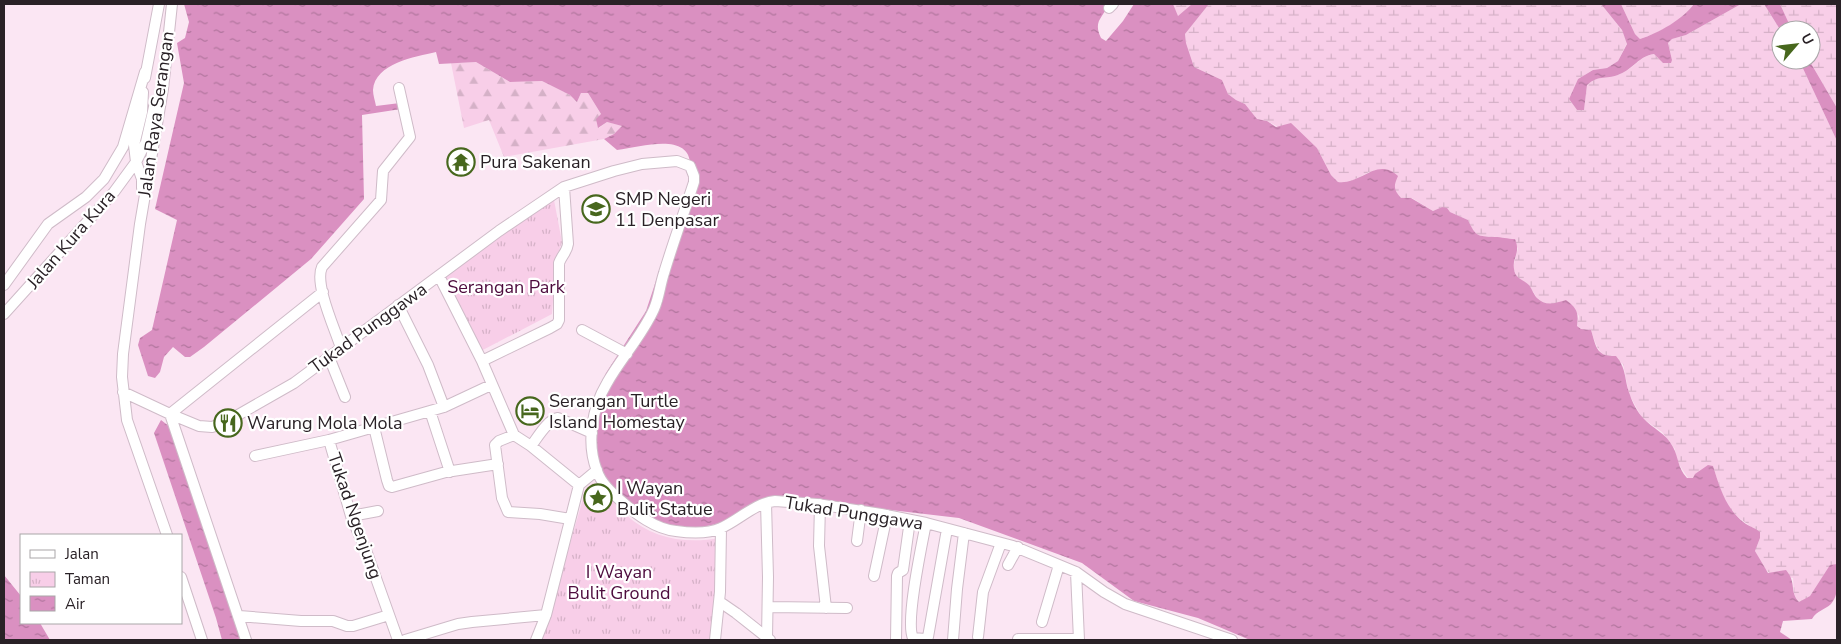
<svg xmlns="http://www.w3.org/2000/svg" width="1841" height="644" font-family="'Nunito Sans',sans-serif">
<defs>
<pattern id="forest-firs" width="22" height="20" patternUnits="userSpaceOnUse" patternTransform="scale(1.25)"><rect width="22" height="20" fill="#f8cee8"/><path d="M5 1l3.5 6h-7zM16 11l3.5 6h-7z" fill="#d5b1c7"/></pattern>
<pattern id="wetland-marsh" width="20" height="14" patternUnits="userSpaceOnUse" patternTransform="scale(1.25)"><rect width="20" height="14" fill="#f8cee8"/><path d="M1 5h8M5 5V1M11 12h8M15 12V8" fill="none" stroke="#d5b1c7"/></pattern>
<pattern id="park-tufts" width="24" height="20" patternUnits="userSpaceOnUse" patternTransform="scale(1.25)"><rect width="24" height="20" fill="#f8cee8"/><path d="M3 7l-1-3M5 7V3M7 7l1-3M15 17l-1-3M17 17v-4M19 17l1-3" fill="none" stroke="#d5b1c7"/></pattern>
<pattern id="water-ripples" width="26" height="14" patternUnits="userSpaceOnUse" patternTransform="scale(1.25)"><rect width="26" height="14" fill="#da90c1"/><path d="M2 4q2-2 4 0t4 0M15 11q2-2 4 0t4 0" fill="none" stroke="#b1759d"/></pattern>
</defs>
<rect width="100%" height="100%" fill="#fbe6f3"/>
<path fill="url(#forest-firs)" d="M476,62l34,20 32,-1 28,14 7,7 4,-9h7l13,21 -2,14 8,-6 16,4 -9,8 -10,5 -100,18 -15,-37 -25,8 -13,-65z"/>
<path fill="url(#wetland-marsh)" d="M1173,4h19l-14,13z
M1209,4h392l21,26 5,13 -9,18 -11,7 -14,2 -15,9 -9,20 8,11h7l3,-26c13,-10 24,-4 37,-12 11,-5 16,-16 30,-18l9,9 9,-3 -4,-17 4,-4 14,-4 55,-31h23l17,27v29h18l38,81v423l-7,2 -20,30 -11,7 -5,-9 -1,-16c-28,-5 -25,-2 -38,-27l5,-13c-6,-13 -19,-16 -28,-27 -10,-13 -14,-30 -19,-45l-20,12h-5l-12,-18 -1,-11 -13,-17 -20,-14 -13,-24 -6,-30c-24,-11 -24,-9 -32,-34l-10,-1 -4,-3 2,-10 -13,-15 -15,4 -10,-4 -4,-3 -8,-13 -12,-8 -4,-9 5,-20c-6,-4 -14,-10 -22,-11 -19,-2 -19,3 -28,-17l-18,-8 -8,-5 -9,4 -21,-13h-11l-6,-7 -1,-5 -25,-14 -21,11 -10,-1 -7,-7 -14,-27 -50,-27 -10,-2 -12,-15 -9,-4 -8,-6 -6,-14 -28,-13 -8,-24 -1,-9z
M1621,4h73c-11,16 -35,29 -54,35l-5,-5z
M1780,4h57v104l-28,-48h2v-30h-19z"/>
<path fill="url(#park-tufts)" d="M554,200l8,42 -6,18 -4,54 -73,38 -35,-78z
M593,483c15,7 21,21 33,32 27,24 59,29 94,23l-8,102h-172l9,-23 37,-129z"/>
<path fill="url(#water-ripples)" d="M184,4h925c-7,15 -16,17 -8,34l5,3 17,-20 11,-17h39l5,12 14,-12h17l-24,30 1,9 8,24 28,13 6,14 8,6 9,4 12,15 10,2 9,6 15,-4 26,25 14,27 7,7c23,3 39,-26 60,-6 -5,11 -4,14 3,22h10l22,13 9,-4 5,1 3,4 18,8c8,17 9,16 27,17 7,0 12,2 20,2 6,15 -3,18 -1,30 1,10 9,10 15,16 3,4 5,10 8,13 9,9 19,5 29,2 11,8 13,13 11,26l4,3 10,1c5,16 5,27 25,26 11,13 8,24 14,39 2,7 8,18 13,23 10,11 23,15 30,29 6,11 4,20 14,31h6l2,-4 13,-9 5,1c7,22 13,44 33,58 5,3 9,4 14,8v6l-5,13 13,22 18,-3c11,13 3,21 13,32l11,-6 20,-31 7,-1c0,13 3,30 -6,40 -6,6 -14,6 -19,15l-29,2 -3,11 12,8h-542l-52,-22 -64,-17 -52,-38 -123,-45 -188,-22 -44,26 -30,6 -37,-2 -47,-38 -22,-32 3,-56 12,-27 40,-62 40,-121 3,1 3,-9 -4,-1c14,-53 -41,-35 -71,-31l-13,-11 10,-5 8,-8 -15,-4 -9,6 -2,-9 5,-5 -13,-21h-7l-4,9 -7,-7 -28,-14 -32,1 -34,-20 -37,2 -3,-12c-21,5 -61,11 -63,38 0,5 2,11 3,16l24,-3 1,6 -39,6 2,84 -53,60 -107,88 -14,10h-5l-12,-10 -9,10 -4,15 -5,6 -7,-2 -10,-31 2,-7 12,-8 25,-110 -22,-11 29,-126 -7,-40 8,-5 4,-16z
M1601,4h20l14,30 5,5c19,-6 43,-20 54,-35h47l-55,31 -14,4 -4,4 4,17 -1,3h-8l-9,-9c-15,2 -21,15 -34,20 -12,6 -21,0 -33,11l-3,25h-7l-8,-11 9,-20 15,-9 14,-2 11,-7 9,-17 -5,-14z
M1764,4h16l12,26 -11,1z
M1799,60h10l28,48v33z
M161,420l13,10 57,178 9,32h-18l-6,-22 -62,-185z
M4,575l17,21v27h19l10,17h-46z"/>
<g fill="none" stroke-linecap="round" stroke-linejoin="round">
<g stroke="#cfbbc8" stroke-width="12">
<path id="minor" d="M1109,8l4,-4
M145,78l14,-74
M142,188v-9l-6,-17 -2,-17 8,-33 1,-20
M439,276l43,85 32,74 17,11 48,39
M4,285l44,-61 38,-27 18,-18 19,-32 22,-75
M398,305l30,60 16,42
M4,314l110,-122 22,-30 10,-20 8,-35
M582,330l45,24
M341,348c-6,-19 -27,-64 -19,-81l59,-67 2,-29 27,-34 -11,-49
M329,357l16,40
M482,361l68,-33 7,-4 2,-4v-57c3,-8 8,-11 9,-19l-4,-57
M123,392l47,22 29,12 13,1 12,-4 70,-40 205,-152 65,-44 50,-16 28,-7 35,-3 13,5 4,10v6c-10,31 -21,61 -30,91 -4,12 -5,25 -10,36 -12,27 -33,49 -47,74 -15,25 -21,60 -10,88 4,12 14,21 23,29 16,14 35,29 56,31 14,2 32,3 45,-3 18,-8 34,-25 54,-27l42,3 64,10 45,9 87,23 63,26 28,20 21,12 107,36
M430,411l20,61
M170,414l76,226
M170,414l153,-122
M374,427l13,53 2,6 3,1 54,-15 52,-8
M514,435l-15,6 -4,4 7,53 6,14 32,2 30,5
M329,440l22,76 16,37 31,87
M531,446c7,-9 16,-26 27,-28l34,15
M255,456l74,-16 101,-29 14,-4 47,-22
M766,503l2,74 -1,61
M820,504l-1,42 7,62
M351,516l27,-5
M926,523c-4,21 -21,99 -13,115l12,1 3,-2 19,-108
M167,535l-40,-115 -5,-43 1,-23 17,-130 23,-135 9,-85
M857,541l4,-31
M1008,565l10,-18
M1076,572l3,68
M874,576l13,-61
M181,577l21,63
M720,602l16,11 34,27
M769,607l78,1
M239,616l62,5h32l14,5h6l36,-11
M1042,622l17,-57
M978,637l5,-45 18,-49
M1018,639h61
M405,640l53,-16 14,-2 74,-7
M536,640l10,-25 33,-130 18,-15
M715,640l5,-48 1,-64
M896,640l1,-64 1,-3 5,-3 7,-50
M953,640l4,-51 7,-56"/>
</g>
<use href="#minor" stroke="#fff" stroke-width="10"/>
</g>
<defs>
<g id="temple-ring" transform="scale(1.4375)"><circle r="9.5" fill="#fff" stroke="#47671d" stroke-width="1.5"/><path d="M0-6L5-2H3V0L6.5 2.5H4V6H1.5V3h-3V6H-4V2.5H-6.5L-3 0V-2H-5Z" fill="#47671d"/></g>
<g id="school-ring" transform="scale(1.4375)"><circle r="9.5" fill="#fff" stroke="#47671d" stroke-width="1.5"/><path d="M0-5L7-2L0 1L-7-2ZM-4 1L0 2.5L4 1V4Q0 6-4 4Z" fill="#47671d"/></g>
<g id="hotel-ring" transform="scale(1.4375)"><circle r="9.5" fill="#fff" stroke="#47671d" stroke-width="1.5"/><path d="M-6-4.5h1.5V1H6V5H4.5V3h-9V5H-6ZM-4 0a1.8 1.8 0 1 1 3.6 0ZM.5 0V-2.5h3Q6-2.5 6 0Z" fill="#47671d"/></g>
<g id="restaurant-ring" transform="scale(1.4375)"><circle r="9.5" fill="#fff" stroke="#47671d" stroke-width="1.5"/><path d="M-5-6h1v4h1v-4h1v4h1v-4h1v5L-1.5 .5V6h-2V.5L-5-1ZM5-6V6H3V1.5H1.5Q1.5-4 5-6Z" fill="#47671d"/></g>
<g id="sight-ring" transform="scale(1.4375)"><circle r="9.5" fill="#fff" stroke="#47671d" stroke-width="1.5"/><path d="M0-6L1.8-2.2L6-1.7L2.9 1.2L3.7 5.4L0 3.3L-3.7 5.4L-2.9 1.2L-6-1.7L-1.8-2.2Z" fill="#47671d"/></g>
</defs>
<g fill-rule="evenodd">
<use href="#temple-ring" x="461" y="162"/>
<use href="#school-ring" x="596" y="209"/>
<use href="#hotel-ring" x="530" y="411"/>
<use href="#restaurant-ring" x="228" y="423"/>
<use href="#sight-ring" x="598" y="498"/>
</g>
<g text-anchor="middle" stroke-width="4.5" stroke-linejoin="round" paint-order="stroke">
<g font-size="18" fill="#292126" stroke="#fff">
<text transform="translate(156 114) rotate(-82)" y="6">Jalan Raya Serangan</text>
<text transform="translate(71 239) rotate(-49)" y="6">Jalan Kura Kura</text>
<text transform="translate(368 328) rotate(-36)" y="6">Tukad Punggawa</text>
<text transform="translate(854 513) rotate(9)" y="6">Tukad Punggawa</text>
<text transform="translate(355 516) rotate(71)" y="6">Tukad Ngenjung</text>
</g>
<g font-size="18" fill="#292126" stroke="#fff" text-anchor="start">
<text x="480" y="168">Pura Sakenan</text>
<text x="615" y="205">SMP Negeri<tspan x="615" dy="21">11 Denpasar</tspan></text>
<text x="549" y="407">Serangan Turtle<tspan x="549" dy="21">Island Homestay</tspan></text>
<text x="247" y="429">Warung Mola Mola</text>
<text x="617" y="494">I Wayan<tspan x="617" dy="21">Bulit Statue</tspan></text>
</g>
<g font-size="18" fill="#4d0b3d" stroke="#fff">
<text x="506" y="293">Serangan Park</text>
<text x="619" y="578">I Wayan<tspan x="619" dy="21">Bulit Ground</tspan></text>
</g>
</g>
<rect width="1841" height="644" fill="none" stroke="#292126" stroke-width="10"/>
<rect x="20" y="534" width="162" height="90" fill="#ffffff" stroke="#a9a6a8"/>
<rect x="30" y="550" width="25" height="8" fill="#ffffff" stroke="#a9a6a8"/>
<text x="65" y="559" font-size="15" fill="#292126">Jalan</text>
<rect x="30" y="572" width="25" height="15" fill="url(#park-tufts)" stroke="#a9a6a8"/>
<text x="65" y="584" font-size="15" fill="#292126">Taman</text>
<rect x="30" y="596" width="25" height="15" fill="url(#water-ripples)" stroke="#a9a6a8"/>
<text x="65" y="609" font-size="15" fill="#292126">Air</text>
<g transform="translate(1796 45) rotate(62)"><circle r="24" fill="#ffffff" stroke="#a9a6a8"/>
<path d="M0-4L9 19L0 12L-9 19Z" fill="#47671d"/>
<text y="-8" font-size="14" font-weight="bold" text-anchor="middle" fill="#292126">U</text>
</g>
</svg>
